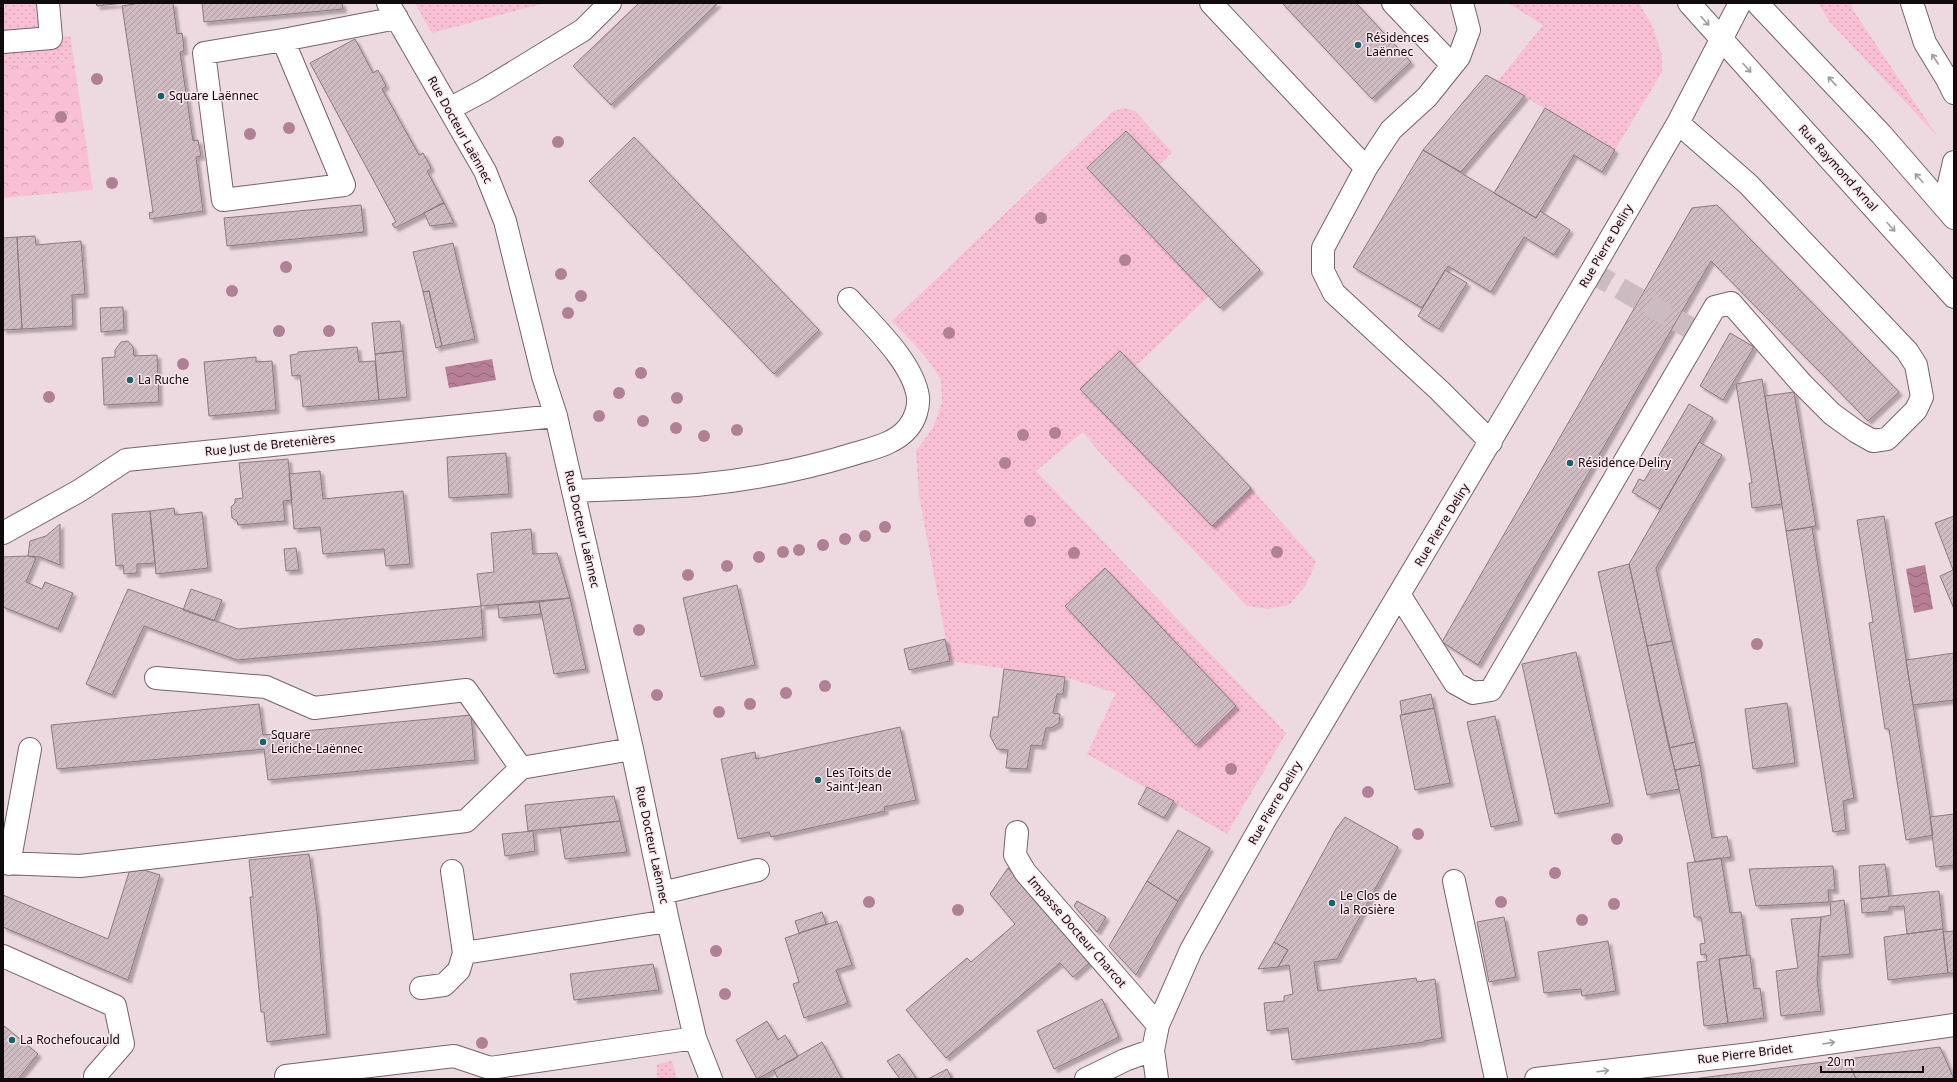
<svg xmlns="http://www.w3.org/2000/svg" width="1957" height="1082" font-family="'Noto Sans',sans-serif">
<defs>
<pattern id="grass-dots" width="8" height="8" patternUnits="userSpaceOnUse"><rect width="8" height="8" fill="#f9bfd5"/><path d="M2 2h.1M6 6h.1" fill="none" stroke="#d4a3b6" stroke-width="1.8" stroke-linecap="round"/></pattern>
<pattern id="park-crowns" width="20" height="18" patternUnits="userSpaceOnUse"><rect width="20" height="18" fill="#f9bfd5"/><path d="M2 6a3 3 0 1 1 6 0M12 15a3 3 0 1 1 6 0" fill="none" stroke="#d4a3b6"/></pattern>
<pattern id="water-waves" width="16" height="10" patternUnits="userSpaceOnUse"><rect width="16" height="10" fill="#b77f95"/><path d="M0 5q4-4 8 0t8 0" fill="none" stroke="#936678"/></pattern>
<pattern id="building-hatch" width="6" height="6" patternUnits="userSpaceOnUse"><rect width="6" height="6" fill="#cebbc2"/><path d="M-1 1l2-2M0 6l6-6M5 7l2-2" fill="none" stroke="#b09fa6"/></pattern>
<filter id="shadow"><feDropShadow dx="3.5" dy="3.5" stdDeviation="1" flood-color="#0004"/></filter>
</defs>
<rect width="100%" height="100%" fill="#eddae0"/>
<path fill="url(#grass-dots)" d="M3,3h45l4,35 18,-2 4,25 -71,6z
M415,3h130l-113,30z
M1508,3h131l13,22 10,30v17l-47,78 -117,-69 45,-56z
M1818,3h33l2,7 84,126 -108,-115z
M1124,108l11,3 37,41 -13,13 -33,-34 -39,38 122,127 -74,71 -15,-16 -40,38 132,137 39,-38 65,73 -10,24 -17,20 -21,4 -21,-3 -146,-152 -18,-22 -47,39 250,262 -59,101 -140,-80 29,-61 -51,-16 -115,-16 -31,-166 -3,-44 17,-23 9,-26 -1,-23 -16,-23 -33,-35 220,-209z
M672,1061l5,18h-20v-15z"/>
<path fill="url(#park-crowns)" d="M74,61l19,129 -90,8v-131z"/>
<path fill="url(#water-waves)" d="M492,359l4,21 -47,8 -4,-21z
M1925,565l8,44 -19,4 -8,-44z"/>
<path fill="url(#building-hatch)" stroke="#8b7a80" filter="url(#shadow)" d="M96,3h28l-27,3z
M140,3h33l4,31 5,-1 1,7 1,11 -4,1 13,89 5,-1 3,16 -5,1 7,54 -53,8 -1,-6 4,-1 -31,-206z
M202,3h140l1,6 -139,13z
M639,3h79l-107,102 -38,-39z
M1282,3h74l55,59 -39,37z
M355,39l18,34 5,-3 8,16 -4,3 37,66 4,-2 4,7 4,8 -4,3 17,32 -49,25 -3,-4 4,-2 -86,-159z
M1486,75l39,21 -64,76 -38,-22z
M1545,108l70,42 -13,22 -28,-17 -38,63 -42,-25z
M1126,131l134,139 -40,38 -133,-140z
M634,137l185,193 -45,44 -185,-193z
M1423,150l113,68 4,-7 30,19 -16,25 -30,-18 -33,55 -43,-26 -26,42 -69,-41z
M442,203h2l10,20 -24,3 -6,-13z
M361,205l3,27 -137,14 -3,-28z
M1717,205l182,187 -31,29 -157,-160 -233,404 -36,-23 250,-434z
M35,236l1,9 45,-4 4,53 -13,1 1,31 -51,3 -5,-92z
M17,237l5,92 -19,1v-92z
M453,243l22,96 -33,7 -13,-55 -6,1 -10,-40z
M1445,270l22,13 -28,46 -21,-13z
M429,291l13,55 -6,2 -13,-56z
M123,307l1,23 -23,2 -1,-24z
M400,321l3,30 -28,3 -3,-31z
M1730,333l24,14 -31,53 -23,-14z
M128,341l5,6 1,9 23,-1 2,47 -55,3 -2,-47 13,-1v-7l6,-8z
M357,347l2,15 16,-1 4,39 -76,7 -3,-32 -8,1 -2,-21 8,-1v-2z
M403,351l4,46 -28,3 -4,-46z
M1120,351l131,137 -39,38 -132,-137z
M256,357v5l16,-1 4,49 -67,6 -5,-54z
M1762,379l20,125 -30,4 -3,-25h3l-16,-99z
M1794,392l22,134 -30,5 -21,-135z
M1689,404l24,14 -53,91 -28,-17 7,-13 5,2z
M1699,442l23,13 -66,113 16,73 -25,5 -18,-82z
M506,453l3,41 -60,4 -2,-41z
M288,459l4,41 -9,1 2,20 -47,4 -1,-4 -5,-3 -1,-11 4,-4v-4l8,-1 -4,-35z
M320,471l3,28 80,-8 7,73 -24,2 -2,-17 -61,5 -3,-27 -26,2 -5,-55z
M174,508l1,7 27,-3 6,56 -52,6 -6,-63z
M150,511l5,52 -18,1v9l-13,1 -1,-9 -7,1 -4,-52z
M1884,516l49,319 -27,5 -17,-111h-4l-16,-106 4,-1 -16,-102z
M1954,516v93l-14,-33 13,-6 -18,-47z
M60,524v41l-20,-8 -12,-1 2,-15 16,-5z
M1812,527l42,271 -11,3 3,29 -13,2 -47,-301z
M531,529l2,25 24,-1 13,45 -89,8 -4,-32 17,-2 -3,-39z
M296,548l3,22 -13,1 -2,-22z
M28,556l8,2 -10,24 16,7 3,-7 28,11 -15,36 -55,-22v-50z
M1629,564l50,225 -32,6 -49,-223z
M1105,568l131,138 -40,39 -131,-139z
M737,585l18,80 -54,12 -18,-79z
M128,589l110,40 243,-23 2,31 -246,23 -93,-34 -32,69 -26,-11z
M191,589l31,11 -8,21 -31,-11z
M570,598l16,71 -32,5 -15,-72z
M539,602l2,12 -42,4 -1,-13z
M945,639l5,22 -41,9 -5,-21z
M1672,641l23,101 -26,6 -22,-102z
M1576,652l34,151 -55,11 -33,-150z
M1954,653v47l-41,5 -7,-45z
M1004,669l61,8 -2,17h-6l-4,19 7,1 -1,9 -8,5h-5l-4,18 -11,-1 -4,24 -21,-1 2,-18 -11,-1 -7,-13 3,-19h5z
M1431,694l3,14 -32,7 -2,-14z
M1787,703l8,60 -42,6 -8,-60z
M259,704l4,31 208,-20 4,45 -207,20 -4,-31 -207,20 -6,-44z
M1434,708l16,75 -35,7 -15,-75z
M1495,716l24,105 -28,6 -24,-105z
M900,727l16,73 -32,7 1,4 -114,26 -2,-5 -31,7 -17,-80 34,-7 1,7z
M1695,742l5,23 -25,5 -6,-22z
M1700,765l12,73 15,-2 4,21 -36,5 -20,-92z
M1147,787l27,14 -10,17 -26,-14z
M614,796l6,25 -92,10 -3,-26z
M1954,814v51l-18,2 -6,-50z
M1345,817l53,30 -61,112 -23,3 4,29 98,-13 1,4 18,-3 7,59 -18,3v1l-132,18 -4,-32 -21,3 -3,-28 20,-2v-5l9,-2 -4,-29 -11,2 10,-17 -14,-8 62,-113z
M620,821l7,31 -62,7 -5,-31z
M1178,830l32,18 -32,53 -31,-20z
M533,831l2,20 -30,5 -3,-22z
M309,854l8,58 10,122 -60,8 -3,-30h-3l-11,-115h3l-4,-37z
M1721,858l9,55 11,-1 6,43 -28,4 9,64 -24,3 -7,-64 10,-1 -1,-7 -5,1 -1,-11 5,-1 -4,-26h-7l-7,-54z
M1885,864l4,32 -28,3 -2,-33z
M131,866l29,9 -32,105 -125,-53v-32l105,44z
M1833,866l2,24h-7l1,12 -73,4 -7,-37z
M1008,868l81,95 -16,14 -13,-14 -114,95 -40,-48 61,-52 4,4 44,-38 -25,-30z
M1147,881l31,20 -42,74 -27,-29z
M1939,891l4,38 -36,5 -3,-28 -15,1v4l-27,2 -1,-14z
M1844,900l6,54 -32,3 3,-40 10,-2 -1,-13z
M1077,901l29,16 -9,15 -23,-26z
M822,912l4,12 -27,9 -4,-12z
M1504,917l12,60 -27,5 -12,-60z
M1821,917l-4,62 4,32 -40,5 -5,-45 22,-3 -7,-49z
M837,921l15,44 -16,5 12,33 -44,15 -11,-34 6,-2 -14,-44z
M1943,929l5,44 -60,7 -4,-43z
M1954,931v42h-6l-5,-41z
M1608,941l8,50 -34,5 -1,-7 -37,4 -6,-41z
M1274,942l14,8 -10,17 -20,2z
M1750,955l4,34 6,-1 4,30 -36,5 -9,-64z
M653,964l6,26 -85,10 -4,-26z
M1102,999l17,38 -65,32 -17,-38z
M767,1021l11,19 7,-5 13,22 -41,22 -21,-39z
M3,1025l35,29 -20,25h-15z
M822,1042l20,37h-64l-4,-9z
M1940,1047l14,32h-98l-9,-20z
M899,1054l18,25h-17l-13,-18z
M1847,1059l9,20h-163z
M947,1069l5,10h-24z"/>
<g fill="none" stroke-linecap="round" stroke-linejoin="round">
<path stroke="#ccbbc0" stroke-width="22" stroke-dasharray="22 11" stroke-linecap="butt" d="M1591,272l108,61"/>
<g stroke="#75646a" stroke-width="24">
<path id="minor" d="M388,3l97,168 20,50 38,155 13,40 76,333 36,172 27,117 16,41
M1211,3l155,165
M1393,3l59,62
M1462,3l7,27 -10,27 -32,40 -36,33 -25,38 -43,80v23l11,22 105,97 52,52
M1912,3l13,40 22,36 7,14
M283,40l61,145 -121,15 -19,-147 79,-13 114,-22
M3,42l48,-4 -3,-35
M449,109l34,-18 100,-61 27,-27
M1944,206l10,-44
M573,491c41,-2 83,-3 124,-6 53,-5 109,-16 160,-32 17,-5 39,-10 51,-25 7,-8 11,-21 10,-31 -5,-35 -46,-72 -69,-98
M3,533l76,-42 47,-31 430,-44
M1400,596l55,87 18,10 18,-3 224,-383 16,-4 71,81 30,30 25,18 16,9 14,-2 29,-29 6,-13 -6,-32 -9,-14 -159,-167 -70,-61
M156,678l110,9 48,21 152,-18 55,78 111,-19
M1017,832l-2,23 10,17 133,153
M3,863l77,3 386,-45 55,-53
M9,864l21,-115
M452,871l12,82 204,-32
M1454,881l42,198
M662,893l96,-23
M3,956l112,50 8,38 -28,32
M421,988l23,-3 15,-15 5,-17
M286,1076l168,-20 36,12 205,-30
M1086,1079l39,-19 28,-10
M1157,1079l-4,-29 5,-25 33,-75 77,-136 323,-542 87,-149 62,-120
M1536,1079l215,-25 203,-29"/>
</g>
<g stroke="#75646a" stroke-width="24">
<path id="major" d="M1689,3l265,294
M1757,3l124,131 73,84"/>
</g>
<use href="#minor" stroke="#fff" stroke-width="22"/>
<use href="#major" stroke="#fff" stroke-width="22"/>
</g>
<g fill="#b08095">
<circle cx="97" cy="79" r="6"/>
<circle cx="61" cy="117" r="6"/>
<circle cx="289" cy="128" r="6"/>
<circle cx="250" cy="134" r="6"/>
<circle cx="558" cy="142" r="6"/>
<circle cx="112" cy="183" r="6"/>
<circle cx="1041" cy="218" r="6"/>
<circle cx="1125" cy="260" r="6"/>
<circle cx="286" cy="267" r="6"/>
<circle cx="561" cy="274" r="6"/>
<circle cx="232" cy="291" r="6"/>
<circle cx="581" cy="296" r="6"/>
<circle cx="568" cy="313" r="6"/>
<circle cx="279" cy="331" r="6"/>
<circle cx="329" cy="331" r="6"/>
<circle cx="949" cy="333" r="6"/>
<circle cx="183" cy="364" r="6"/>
<circle cx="641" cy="373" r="6"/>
<circle cx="619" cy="393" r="6"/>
<circle cx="49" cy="397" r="6"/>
<circle cx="677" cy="398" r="6"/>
<circle cx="599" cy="416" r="6"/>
<circle cx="643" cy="421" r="6"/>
<circle cx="676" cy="428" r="6"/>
<circle cx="737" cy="430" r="6"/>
<circle cx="1055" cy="433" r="6"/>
<circle cx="1023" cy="435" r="6"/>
<circle cx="704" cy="436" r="6"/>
<circle cx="1005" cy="463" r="6"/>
<circle cx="1030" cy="521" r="6"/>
<circle cx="885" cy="527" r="6"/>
<circle cx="865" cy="536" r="6"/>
<circle cx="845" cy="539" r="6"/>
<circle cx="823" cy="545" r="6"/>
<circle cx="799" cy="550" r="6"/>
<circle cx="783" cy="552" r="6"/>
<circle cx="1277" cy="552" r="6"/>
<circle cx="1074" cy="553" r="6"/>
<circle cx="759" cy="557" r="6"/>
<circle cx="727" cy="566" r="6"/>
<circle cx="688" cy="575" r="6"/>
<circle cx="639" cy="630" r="6"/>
<circle cx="1757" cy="644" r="6"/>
<circle cx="825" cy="686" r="6"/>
<circle cx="786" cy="693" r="6"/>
<circle cx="657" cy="695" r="6"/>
<circle cx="750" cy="704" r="6"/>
<circle cx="719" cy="712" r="6"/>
<circle cx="1231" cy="769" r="6"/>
<circle cx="1368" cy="792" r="6"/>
<circle cx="1418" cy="834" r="6"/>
<circle cx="1617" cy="839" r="6"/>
<circle cx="1555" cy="873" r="6"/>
<circle cx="869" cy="902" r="6"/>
<circle cx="1501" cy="902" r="6"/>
<circle cx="1614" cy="904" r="6"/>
<circle cx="958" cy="910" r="6"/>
<circle cx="1582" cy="920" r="6"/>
<circle cx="716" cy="951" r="6"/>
<circle cx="725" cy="994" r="6"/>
<circle cx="482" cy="1043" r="6"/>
</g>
<defs><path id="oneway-shaft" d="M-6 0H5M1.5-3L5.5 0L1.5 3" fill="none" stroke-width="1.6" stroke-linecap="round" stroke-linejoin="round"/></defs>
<g stroke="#9f9d9e">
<use href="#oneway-shaft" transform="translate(1705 21) rotate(48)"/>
<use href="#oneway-shaft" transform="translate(1935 59) rotate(-123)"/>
<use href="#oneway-shaft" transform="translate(1747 68) rotate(48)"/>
<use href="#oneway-shaft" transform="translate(1832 81) rotate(-133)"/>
<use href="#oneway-shaft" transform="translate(1919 178) rotate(-132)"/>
<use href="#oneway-shaft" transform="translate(1891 227) rotate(48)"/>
<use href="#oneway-shaft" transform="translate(1829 1043) rotate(-8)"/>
<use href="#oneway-shaft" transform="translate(1603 1071) rotate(-7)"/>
</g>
<g fill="#14636a" stroke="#fae7ee" stroke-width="1.5">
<circle cx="1358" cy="45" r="4"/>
<circle cx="161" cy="96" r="4"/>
<circle cx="130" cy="380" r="4"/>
<circle cx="1570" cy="463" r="4"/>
<circle cx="263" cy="742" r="4"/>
<circle cx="818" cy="780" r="4"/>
<circle cx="1332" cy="903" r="4"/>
<circle cx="12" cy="1040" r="4"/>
</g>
<g text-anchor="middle" stroke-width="3" stroke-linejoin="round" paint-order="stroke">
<g font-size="12" fill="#100a0c" stroke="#fae7ee" text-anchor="start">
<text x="1366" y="42">Résidences<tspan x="1366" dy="14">Laënnec</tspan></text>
<text x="169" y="100">Square Laënnec</text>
<text x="138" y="384">La Ruche</text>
<text x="1578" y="467">Résidence Deliry</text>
<text x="271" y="739">Square<tspan x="271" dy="14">Leriche-Laënnec</tspan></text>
<text x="826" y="777">Les Toits de<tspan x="826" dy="14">Saint-Jean</tspan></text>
<text x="1340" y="900">Le Clos de<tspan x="1340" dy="14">la Rosière</tspan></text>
<text x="20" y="1044">La Rochefoucauld</text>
</g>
<g font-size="12" fill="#100a0c" stroke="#fae7ee">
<text transform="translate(460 130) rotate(61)" y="4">Rue Docteur Laënnec</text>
<text transform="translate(1838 168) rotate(48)" y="4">Rue Raymond Arnal</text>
<text transform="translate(1606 246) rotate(-60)" y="4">Rue Pierre Deliry</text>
<text transform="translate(270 445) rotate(-6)" y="4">Rue Just de Bretenières</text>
<text transform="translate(1442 525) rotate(-59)" y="4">Rue Pierre Deliry</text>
<text transform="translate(582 529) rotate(77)" y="4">Rue Docteur Laënnec</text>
<text transform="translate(1275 803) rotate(-60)" y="4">Rue Pierre Deliry</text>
<text transform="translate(652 845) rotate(78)" y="4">Rue Docteur Laënnec</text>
<text transform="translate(1077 932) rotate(49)" y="4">Impasse Docteur Charcot</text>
<text transform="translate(1745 1054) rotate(-7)" y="4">Rue Pierre Bridet</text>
</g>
</g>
<rect width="1957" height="1082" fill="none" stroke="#100a0c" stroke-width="8"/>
<path d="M1821 1066v6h102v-6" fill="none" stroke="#100a0c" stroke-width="2"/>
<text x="1827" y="1066" font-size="12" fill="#100a0c" stroke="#fae7ee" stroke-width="3" paint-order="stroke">20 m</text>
</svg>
